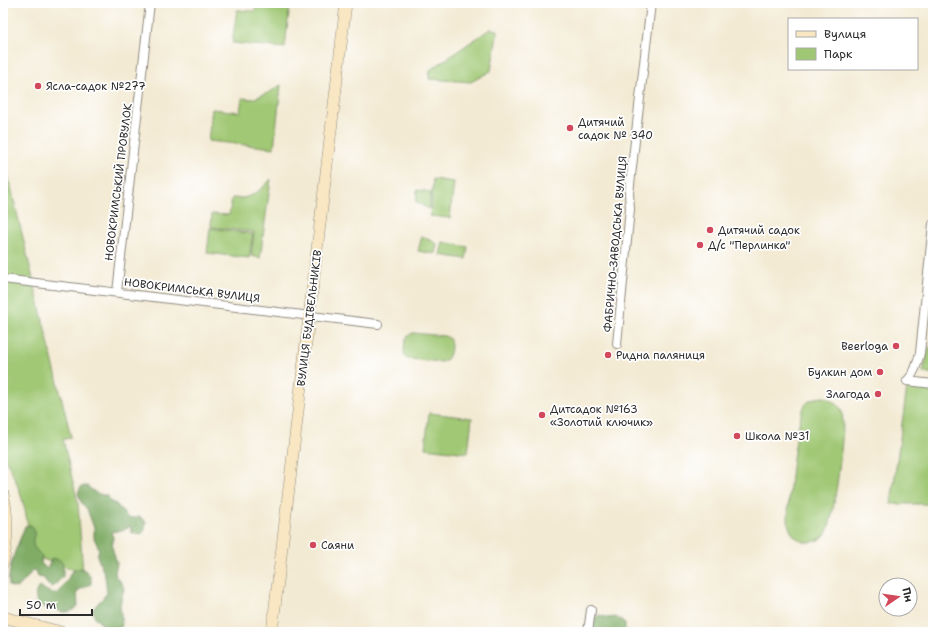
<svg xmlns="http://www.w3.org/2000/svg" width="936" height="635" font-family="'Shantell Sans',sans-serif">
<rect width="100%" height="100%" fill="#fff"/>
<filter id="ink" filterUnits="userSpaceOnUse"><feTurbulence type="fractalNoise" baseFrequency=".025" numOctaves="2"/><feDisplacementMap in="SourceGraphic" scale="8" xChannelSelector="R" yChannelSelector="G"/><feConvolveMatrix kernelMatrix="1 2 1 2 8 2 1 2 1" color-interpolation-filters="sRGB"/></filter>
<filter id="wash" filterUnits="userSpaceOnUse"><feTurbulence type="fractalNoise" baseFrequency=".012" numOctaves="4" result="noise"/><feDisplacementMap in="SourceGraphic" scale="16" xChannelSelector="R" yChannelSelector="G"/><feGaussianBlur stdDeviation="0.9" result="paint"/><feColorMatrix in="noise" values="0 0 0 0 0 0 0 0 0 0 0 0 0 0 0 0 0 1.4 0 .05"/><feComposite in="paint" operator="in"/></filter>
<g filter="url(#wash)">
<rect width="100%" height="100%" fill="#f3ead3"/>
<path fill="#a0c874" stroke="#667a50" d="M256,3h34l-5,45 -53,-5 5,-33 18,1z
M490,29l8,1 -7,41 -20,11 -42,-3 1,-9z
M281,85l-7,63 -66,-7 4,-32 28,3 2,-14 10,1 18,-7z
M3,161l2,2 66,274 -8,3 15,63 5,70 -58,-20c1,-8 4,-17 3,-25 -3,-27 -13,-51 -25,-74z
M271,179l-11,79 -9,-2 3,-24 -43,-5 1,-13 17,1 3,-17c18,2 27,-6 39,-19z
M433,179l21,3 -4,36 -20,-2z
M417,190l14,2 -2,17 -13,-7z
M210,228l43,6 -4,24 -42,-5z
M422,236l15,8 -2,10 -17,-3z
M443,242l25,5 -2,12 -26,-4z
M413,333l31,3 5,2c4,8 2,22 -7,24l-33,-3 -4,-2c-2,-9 -1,-21 8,-24z
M933,344v29h-10l5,-23z
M907,387l26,3v114h-42z
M824,397c8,3 15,6 18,15 4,15 -8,106 -15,120 -4,7 -13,11 -21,10 -8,-1 -15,-8 -17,-15 -4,-15 7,-105 15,-120 4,-8 12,-9 20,-10z
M429,413l43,5 -4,35 -43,-5z"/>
<path fill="#80ac66" stroke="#566c48" d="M84,486h3l9,7 11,3 4,6 5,2 12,14 12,-1 6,5 -2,10 -3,2 -9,-1 -2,-7 -7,4 -12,2 2,5 -1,10 5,17 -2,8 1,5 6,6 2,6 -4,15 2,21 -4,6 -7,1 -15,-13 -4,-8c4,-7 10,-11 15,-18l-2,-17 -8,-20 2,-7 -5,-11v-10l-7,-19 -6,-7 -3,-9 3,-6z
M31,525l4,7c-4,13 -3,14 7,24l-1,7 6,6 5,-11 8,2 3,4v12l-10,11 -5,-2 -4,-7 -6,-1 -2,-6 -4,-1c-4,8 -9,13 -16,18l-7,-2c-2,-21 9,-40 16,-60z
M80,568c8,4 12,6 11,16l-14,7 1,15 -8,6h-9l-7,-4h-9l-8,-4c-2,-8 -3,-12 3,-18 6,5 11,8 19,7l9,-14 3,-7z
M600,615l9,3 6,-1 7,3 3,3v9h-32l-1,-7 1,-7z"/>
</g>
<g filter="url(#ink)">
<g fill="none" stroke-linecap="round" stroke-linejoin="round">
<g stroke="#8f8a7f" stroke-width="10">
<path id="street" d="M3,279l375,45
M117,292l33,-289
M617,344l13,-135 -1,-16 22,-190
M907,381c8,-8 10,-17 13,-28l13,-129
M907,381l26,3
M588,632l3,-22"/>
</g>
<g stroke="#8f8a7f" stroke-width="12">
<path id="secondary" d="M3,494c6,24 5,45 0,69
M3,617l58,15
M272,632l74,-629"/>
</g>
<use href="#street" stroke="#fff" stroke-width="8"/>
<use href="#secondary" stroke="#f9e7c3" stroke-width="11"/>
<path stroke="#2b2b2b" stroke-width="1" d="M3,627l21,5"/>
</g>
</g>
<g fill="#d1495b" stroke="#fff" stroke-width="1.5">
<circle cx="38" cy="86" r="4"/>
<circle cx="570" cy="128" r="4"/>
<circle cx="710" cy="230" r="4"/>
<circle cx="700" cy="245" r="4"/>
<circle cx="896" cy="346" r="4"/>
<circle cx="608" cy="355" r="4"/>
<circle cx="880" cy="372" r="4"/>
<circle cx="878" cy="394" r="4"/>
<circle cx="542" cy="415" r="4"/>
<circle cx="737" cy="436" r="4"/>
<circle cx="313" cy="545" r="4"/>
</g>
<g text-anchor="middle" stroke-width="3.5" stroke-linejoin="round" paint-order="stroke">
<g font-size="11" fill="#2b2b2b" stroke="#fff" text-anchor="start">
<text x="46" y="90">Ясла-садок №277</text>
<text x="578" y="126">Дитячий<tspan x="578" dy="13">садок № 340</tspan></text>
<text x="718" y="234">Дитячий садок</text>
<text x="708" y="249">Д/с "Перлинка"</text>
<text x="888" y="350" text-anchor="end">Beerloga</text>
<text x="616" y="359">Ридна паляниця</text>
<text x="872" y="376" text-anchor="end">Булкин дом</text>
<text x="870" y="398" text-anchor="end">Злагода</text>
<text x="550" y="413">Дитсадок №163<tspan x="550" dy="13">«Золотий ключик»</tspan></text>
<text x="745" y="440">Школа №31</text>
<text x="321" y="549">Саяни</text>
</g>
<g font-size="11" fill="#2b2b2b" stroke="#fff">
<text transform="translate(118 182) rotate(-83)" y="4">НОВОКРИМСЬКИЙ ПРОВУЛОК</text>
<text transform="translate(615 244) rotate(-85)" y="4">ФАБРИЧНО-ЗАВОДСЬКА ВУЛИЦЯ</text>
<text transform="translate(192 290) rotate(7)" y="4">НОВОКРИМСЬКА ВУЛИЦЯ</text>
<text transform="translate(309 318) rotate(-83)" y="4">ВУЛИЦЯ БУДІВЕЛЬНИКІВ</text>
</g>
</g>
<rect width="936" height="635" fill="none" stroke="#fff" stroke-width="16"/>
<rect x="788" y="18" width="130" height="52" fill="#ffffff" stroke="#aaaaaa"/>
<rect x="796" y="31" width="20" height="6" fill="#f9e7c3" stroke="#aaaaaa"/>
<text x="824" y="38" font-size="12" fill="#2b2b2b">Вулиця</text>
<rect x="796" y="48" width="20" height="12" fill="#a0c874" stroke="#aaaaaa"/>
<text x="824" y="58" font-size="12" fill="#2b2b2b">Парк</text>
<g transform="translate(898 597) rotate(77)"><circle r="19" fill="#ffffff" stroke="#aaaaaa"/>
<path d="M0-3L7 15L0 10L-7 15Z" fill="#d1495b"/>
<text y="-6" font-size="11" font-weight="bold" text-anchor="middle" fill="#2b2b2b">Пн</text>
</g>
<path d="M20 609v6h72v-6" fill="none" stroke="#2b2b2b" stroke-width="2"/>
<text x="26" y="609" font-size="12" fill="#2b2b2b" stroke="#ffffff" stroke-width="3" paint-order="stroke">50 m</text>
</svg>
